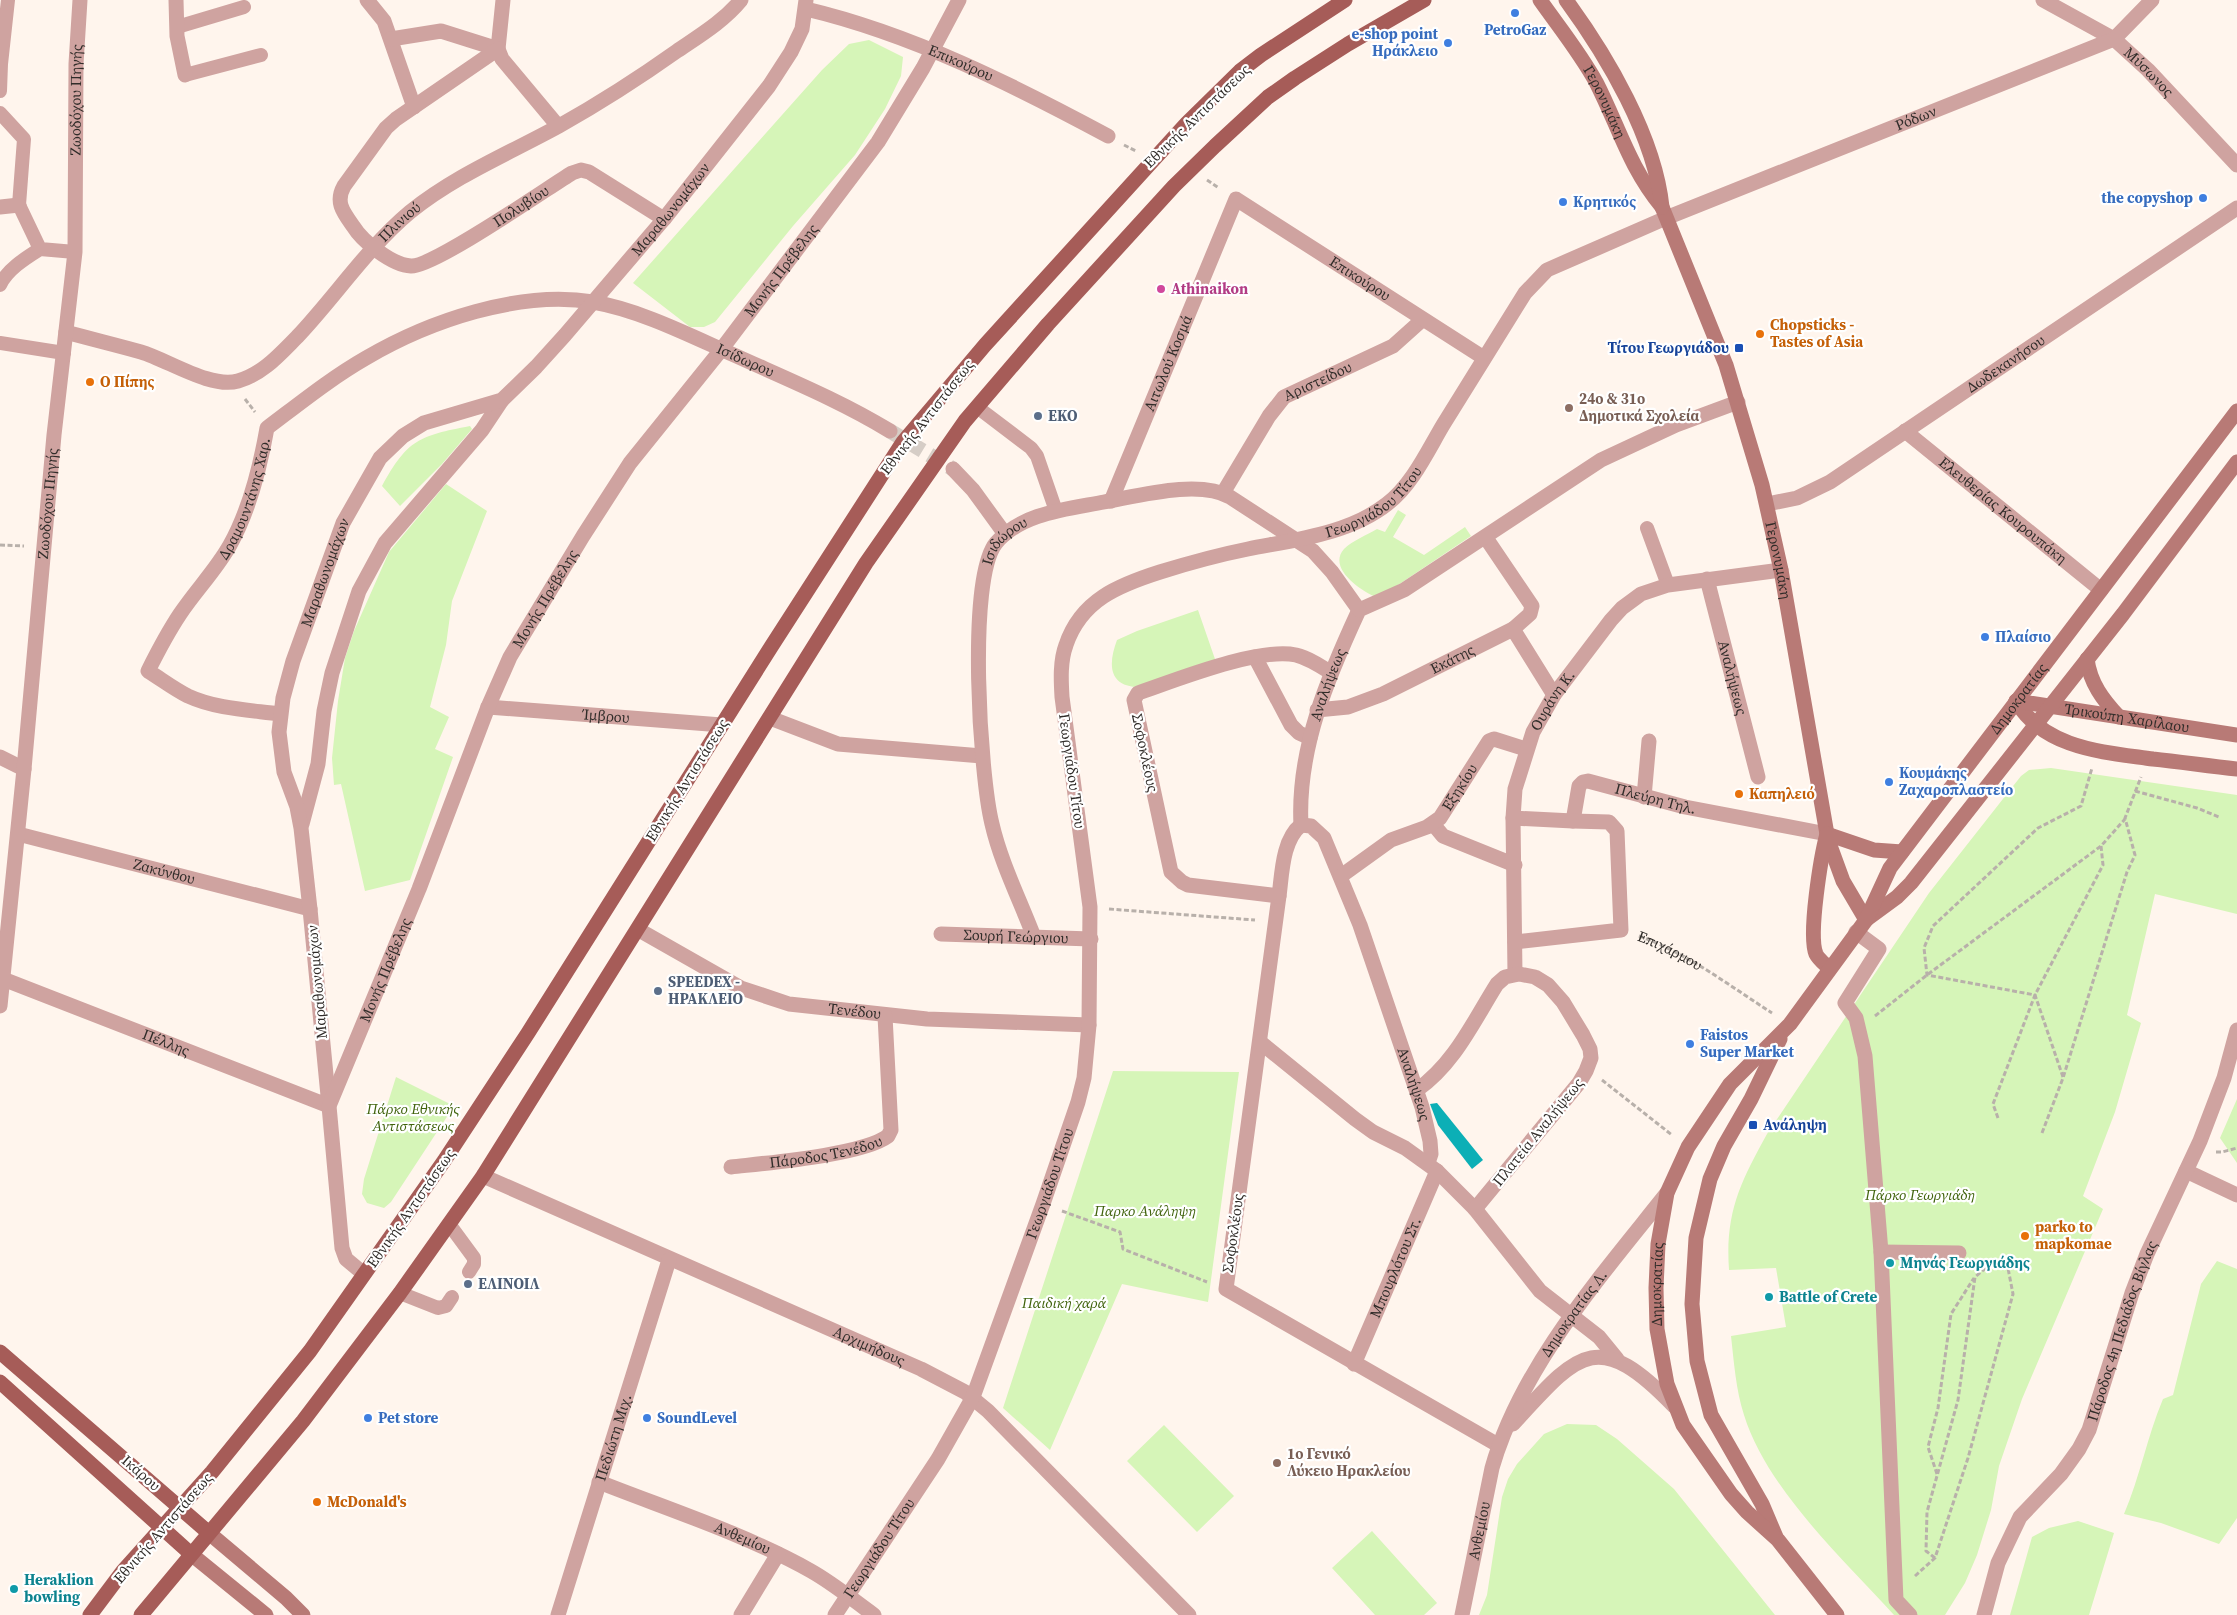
<svg xmlns="http://www.w3.org/2000/svg" width="2237" height="1615" font-family="'Source Serif 4',serif">
<rect width="100%" height="100%" fill="#fff5ed"/>
<path fill="#d6f5b8" d="M869,40l34,17 -2,19 -16,33 -30,46 -62,71 -78,96 -11,5h-14l-57,-44 189,-213 27,-26z
M470,426l2,3 -30,35 -42,42 -18,-20c26,-47 37,-50 88,-60z
M446,484l41,27 -35,90 -6,44 -16,62 19,10 -14,32 18,8 -43,123 -45,11 -24,-107 -7,1 -2,-27 6,-57 7,-43 9,-27 35,-79z
M1398,510l8,5 -13,22 31,18 41,-28 6,9 -79,53 -16,8c-15,-6 -49,-29 -32,-48 8,-8 23,-14 33,-20l8,3z
M1198,610l18,52 -76,25c-32,0 -32,-23 -23,-47l20,-9z
M2051,768l186,27v119l-82,-20 -28,121 14,8 -26,89 -32,84 20,13 -81,190 -23,67 -8,44 -14,45 -12,28 -20,32h-51c-51,-56 -127,-126 -150,-200 -8,-25 -10,-52 -13,-79l55,-9 -10,-59 -47,2c-4,-57 11,-87 38,-136l162,-241 92,-117 8,-6z
M1113,1071l126,1 -31,230 -86,-18 -72,166 -47,-42z
M396,1077l58,29 -63,96 -7,6 -17,-5 -5,-9 2,-15z
M2237,1099v64l-17,-25z
M2217,1261l20,8v249l-18,26 -58,-21 -37,-9c16,-37 23,-77 39,-115l10,-4 28,-111z
M1567,1424l29,1 21,14 57,50 101,126h-296l8,-20 15,-98 6,-18 9,-15 27,-30z
M1164,1425l70,71 -37,36 -70,-71z
M2078,1521l36,12 -25,82h-79l22,-78 17,-9z
M1372,1531l65,72 -13,12h-49l-43,-47z"/>
<path fill="#0cafb6" d="M1437,1103l46,57 -11,9 -34,-44 -8,-21z"/>
<g fill="none" stroke-linecap="round" stroke-linejoin="round">
<path stroke="#d6cdc6" stroke-width="15" stroke-dasharray="15 8" stroke-linecap="butt" d="M890,431l63,38"/>
<g stroke="#b8b0aa" stroke-width="3" stroke-dasharray="5 2.5" stroke-linecap="butt">
<path d="M1124,145l12,6"/>
<path d="M1207,180l12,8"/>
<path d="M245,399l10,13"/>
<path d="M0,545l24,1"/>
<path d="M2135,791l62,17 22,9"/>
<path d="M1109,909l146,11"/>
<path id="s1" d="M1639,936c48,17 91,50 133,77"/>
<path d="M1875,1016l52,-41 174,-129 24,-27"/>
<path d="M2063,1077l-28,-82 68,-130 -2,-19"/>
<path d="M1602,1080l70,55"/>
<path d="M1998,1118l-5,-14 42,-109 -108,-20 -3,-27 9,-22 105,-98 43,-22 11,-38"/>
<path d="M2042,1133l21,-55 64,-206 8,-17 -10,-37 16,-41"/>
<path d="M2216,1152h6l15,-4"/>
<path d="M1062,1211l58,21 3,17 84,33"/>
<path d="M1937,1474l-9,-27 10,-39 13,-94 23,-36"/>
<path d="M1935,1558l-9,-7 1,-39 31,-112 17,-123 18,-15"/>
<path d="M1915,1576l20,-18 33,-100 45,-164 -6,-31"/>
</g>
<path stroke="#cfa3a0" stroke-width="14" d="M177,27l67,-20
M185,75l76,-20
M0,91l1,-27 7,-64
M0,113l24,26 -5,66 21,44c-16,10 -33,21 -40,36
M40,249l35,3
M0,343l64,10
M977,407l54,41 6,8 19,55
M1647,528l21,57
M449,1224l25,34v6l-5,8
M400,1293l38,15 8,-2 6,-9"/>
<g stroke="#cfa3a0" stroke-width="15">
<path d="M176,0l1,36 8,39"/>
<path d="M367,0l17,21 30,86"/>
<path id="s2" d="M2043,0l71,39 34,31 89,95"/>
<path id="s3" d="M806,9c106,25 207,76 302,127"/>
<path d="M391,39l50,-8 57,18 5,-49"/>
<path id="s4" d="M558,126l-56,-67 -4,-10 -102,70 -10,9 -42,58c-9,16 -1,26 9,40 10,16 39,39 58,40 23,1 135,-77 161,-93l9,-3 8,2 75,47"/>
<path d="M0,207l19,-2"/>
<path id="s5" d="M66,332c25,7 50,13 75,20 27,8 70,37 97,29 25,-7 42,-27 59,-44 38,-40 70,-89 113,-125 46,-37 98,-58 149,-86 41,-23 80,-48 118,-75 22,-15 47,-30 64,-51"/>
<path id="s6" d="M1905,431l196,159"/>
<path d="M953,469l20,21 32,44"/>
<path id="s7" d="M1223,493l46,-77 15,-19 109,-51 29,-26"/>
<path id="s8" d="M1111,501l125,-302 248,159"/>
<path id="s9" d="M1767,504l30,-6 33,-16 407,-274"/>
<path d="M1486,538l46,68 -2,8 -17,15"/>
<path id="s10" d="M1707,579l51,198"/>
<path d="M1255,657l36,68 8,8 11,5"/>
<path id="s11" d="M488,707l234,18"/>
<path id="s12" d="M1317,710l31,-3 35,-13 130,-65 41,66"/>
<path id="s13" d="M280,714c-30,-4 -64,-5 -92,-18 -14,-7 -27,-17 -40,-25 10,-20 20,-39 32,-57 16,-24 36,-44 50,-69 20,-36 30,-77 37,-117 32,-24 64,-50 99,-70 63,-37 153,-68 227,-56 47,8 98,34 141,53 53,24 107,46 156,76"/>
<path d="M770,718l68,26 144,12"/>
<path d="M0,757l24,12"/>
<path d="M1644,797l5,-56"/>
<path id="s14" d="M1513,818l60,3 6,-35 4,-4 5,-1 97,26 142,27"/>
<path d="M302,824l16,-60 6,-53 8,-38 27,-82 26,-48 97,-113 20,-30"/>
<path d="M1433,824l10,12 72,29"/>
<path d="M1301,825c-19,15 -19,50 -22,71l-53,393 272,156"/>
<path id="s15" d="M1301,825c-4,-76 27,-148 58,-215l45,-20 197,-130 75,-35 62,-23"/>
<path id="s16" d="M1301,825l10,1 13,12 36,87 62,182 8,34 1,13 -3,9"/>
<path id="s17" d="M18,834l292,75"/>
<path id="s18" d="M1341,876l50,-36 36,-13 13,-9 49,-77 5,-2 32,10"/>
<path d="M1279,896l-91,-11 -6,-3 -11,-10 -37,-172 4,-7c38,-13 120,-46 158,-38 12,3 23,10 34,17"/>
<path id="s19" d="M639,930l102,58 48,16 138,15 162,6"/>
<path d="M1856,932l23,17 -34,54 11,15 9,38 16,196 15,348 14,15"/>
<path id="s20" d="M941,934l150,5"/>
<path id="s21" d="M1034,937c-14,-37 -33,-74 -42,-113 -12,-48 -25,-245 4,-281 25,-30 72,-34 108,-41 34,-6 95,-23 126,-5l83,54 19,21 27,38"/>
<path d="M1515,942l106,-12 -4,-99 -8,-9 -36,-1"/>
<path id="s22" d="M1515,974l-2,-156 2,-29 18,-57 21,-37 57,-75 11,-12 19,-14 27,-9 113,-15"/>
<path id="s23" d="M3,979l326,127 -19,-197 -9,-81 -4,-21 -13,-35 -5,-40 4,-34 10,-37 50,-138 37,-65 23,-22 21,-13 78,-23 34,-33 29,-32 99,-116 105,-133 22,-34 11,-23 4,-29"/>
<path id="s24" d="M0,1006l24,-237 30,-334 21,-183 1,-188 4,-64"/>
<path d="M1260,1042l95,77 18,13 32,16 32,23 38,38 65,82 59,46 18,22"/>
<path d="M1417,1090c38,-27 56,-68 80,-106l8,-7 14,-3 16,3 13,8 15,17 20,33 7,14 1,9 -5,13 -7,12 -104,126"/>
<path id="s25" d="M731,1167c35,-4 132,-12 157,-31l3,-6 -6,-114"/>
<path d="M2186,1171l51,24"/>
<path id="s26" d="M483,1176l438,193 44,23 23,19 201,204"/>
<path d="M1881,1252l78,1"/>
<path id="s27" d="M364,1274l-18,-15 -4,-11 -13,-142 90,-217 69,-182 22,-50 73,-121 47,-73 91,-113 157,-208 45,-74 36,-68"/>
<path id="s28" d="M1354,1364l83,-193"/>
<path d="M1513,1424c65,-71 84,-98 161,-18"/>
<path id="s29" d="M599,1482c71,28 146,52 212,89 23,13 42,29 63,44"/>
<path id="s30" d="M558,1615l111,-355"/>
<path d="M741,1615l37,-61"/>
<path id="s31" d="M835,1615l103,-156 35,-62 70,-193 35,-102 6,-24 5,-53 1,-118 -28,-210c-1,-17 -2,-36 4,-52 15,-45 53,-60 94,-73 29,-9 58,-17 88,-23 45,-9 101,-15 139,-45 25,-19 40,-52 56,-79 27,-44 55,-88 82,-132l22,-23 119,-52 448,-179 38,-39"/>
<path id="s32" d="M1462,1615l30,-147c29,-102 110,-193 175,-275"/>
<path id="s33" d="M1984,1615l14,-52 22,-46 41,-43 18,-25 10,-19 43,-137 15,-39 53,-113 24,-63 13,-48"/>
</g>
<g stroke="#b87a76" stroke-width="15">
<path id="s34" d="M1540,0c19,27 40,53 56,82 23,45 33,85 66,125l64,158 36,120 19,85 47,270 15,41 23,39"/>
<path d="M1566,0c41,56 89,137 96,207"/>
<path d="M2087,659c3,24 16,41 32,58"/>
<path d="M2016,701c28,48 88,51 137,58 28,3 56,7 84,10"/>
<path id="s35" d="M2016,701l221,34"/>
<path d="M1867,919l30,-22 14,-14 212,-269 114,-152"/>
<path d="M1829,968c-4,-4 -10,-8 -13,-14 -8,-19 5,-98 11,-120l47,16 28,2"/>
<path d="M209,1533l77,65 17,17"/>
<path d="M1776,1537l-14,-33 -51,-89 -14,-54 -5,-57 4,-66 14,-59 14,-33 27,-47 29,-60"/>
<path d="M191,1554l75,61"/>
<path id="s36" d="M1837,1615l-59,-75 -31,-28 -16,-18 -48,-69 -16,-41 -10,-55 -1,-41 2,-44 9,-51 21,-46 42,-63 60,-60 76,-104 24,-52 347,-457"/>
</g>
<path stroke="#a65c58" stroke-width="15" d="M0,1352l209,181
M0,1382l191,172
M90,1615l33,-44 89,-99 98,-121 134,-190 84,-128 243,-386 132,-205 82,-97 202,-222 53,-52 21,-16 84,-55
M141,1615l162,-194 97,-128 83,-117 383,-613 99,-142 83,-97 126,-138 41,-40 53,-49 27,-19 53,-34 76,-44"/>
</g>
<g fill="#3f7fe0" stroke="#fff" stroke-width="2">
<circle cx="1515" cy="13" r="5"/>
<circle cx="1448" cy="43" r="5"/>
<circle cx="2203" cy="198" r="5"/>
<circle cx="1563" cy="202" r="5"/>
<circle cx="1985" cy="637" r="5"/>
<circle cx="1889" cy="782" r="5"/>
<circle cx="1690" cy="1044" r="5"/>
<circle cx="368" cy="1418" r="5"/>
<circle cx="647" cy="1418" r="5"/>
</g>
<circle fill="#d1479c" stroke="#fff" stroke-width="2" cx="1161" cy="289" r="5"/>
<g fill="#e8710a" stroke="#fff" stroke-width="2">
<circle cx="1760" cy="334" r="5"/>
<circle cx="90" cy="382" r="5"/>
<circle cx="1739" cy="794" r="5"/>
<circle cx="2025" cy="1236" r="5"/>
<circle cx="317" cy="1502" r="5"/>
</g>
<g fill="#1a4fb4" stroke="#fff" stroke-width="2">
<rect x="1734" y="343" width="10" height="10" rx="2.5"/>
<rect x="1748" y="1120" width="10" height="10" rx="2.5"/>
</g>
<g fill="#8d6e63" stroke="#fff" stroke-width="2">
<circle cx="1569" cy="408" r="5"/>
<circle cx="1277" cy="1463" r="5"/>
</g>
<g fill="#5c6f8a" stroke="#fff" stroke-width="2">
<circle cx="1038" cy="416" r="5"/>
<circle cx="658" cy="991" r="5"/>
<circle cx="468" cy="1284" r="5"/>
</g>
<g fill="#0f9aa8" stroke="#fff" stroke-width="2">
<circle cx="1890" cy="1263" r="5"/>
<circle cx="1769" cy="1297" r="5"/>
<circle cx="14" cy="1589" r="5"/>
</g>
<g text-anchor="middle" stroke-width="4.5" stroke-linejoin="round" paint-order="stroke">
<g font-size="15" font-weight="bold" fill="#366cbe" stroke="#fff" text-anchor="start">
<text x="1515" y="35" text-anchor="middle">PetroGaz</text>
<text x="1438" y="39" text-anchor="end">e-shop point<tspan x="1438" dy="17">Ηράκλειο</tspan></text>
<text x="2193" y="203" text-anchor="end">the copyshop</text>
<text x="1573" y="207">Κρητικός</text>
<text x="1995" y="642">Πλαίσιο</text>
<text x="1899" y="778">Κουμάκης<tspan x="1899" dy="17">Ζαχαροπλαστείο</tspan></text>
<text x="1700" y="1040">Faistos<tspan x="1700" dy="17">Super Market</tspan></text>
<text x="378" y="1423">Pet store</text>
<text x="657" y="1423">SoundLevel</text>
</g>
<g font-size="15" fill="#302c29" stroke="#fff">
<text dy="5" stroke="none"><textPath href="#s3" startOffset="164">Επικούρου</textPath></text>
<text dy="5" stroke="none"><textPath href="#s2" startOffset="129">Μύσωνος</textPath></text>
<text dy="5" stroke="none"><textPath href="#s24" startOffset="910">Ζωοδόχου Πηγής</textPath></text>
<text dy="5" stroke="none"><textPath href="#s34" startOffset="121">Γερονυμάκη</textPath></text>
<text transform="translate(1197 116) rotate(-44)" y="5">Εθνικής Αντιστάσεως</text>
<text dy="5" stroke="none"><textPath href="#s31" startOffset="2078">Ρόδων</textPath></text>
<text dy="5" stroke="none"><textPath href="#s4" startOffset="549">Πολυβίου</textPath></text>
<text dy="5" stroke="none"><textPath href="#s23" startOffset="1415">Μαραθωνομάχων</textPath></text>
<text dy="5" stroke="none"><textPath href="#s5" startOffset="409">Πλινιού</textPath></text>
<text dy="5" stroke="none"><textPath href="#s27" startOffset="1135">Μονής Πρέβελης</textPath></text>
<text dy="5" stroke="none"><textPath href="#s8" startOffset="474">Επικούρου</textPath></text>
<text dy="5" stroke="none"><textPath href="#s13" startOffset="938">Ισίδωρου</textPath></text>
<text dy="5" stroke="none"><textPath href="#s8" startOffset="149">Αιτωλού Κοσμά</textPath></text>
<text dy="5" stroke="none"><textPath href="#s9" startOffset="279">Δωδεκανήσου</textPath></text>
<text dy="5" stroke="none"><textPath href="#s7" startOffset="151">Αριστείδου</textPath></text>
<text transform="translate(927 417) rotate(-52)" y="5">Εθνικής Αντιστάσεως</text>
<text dy="5" stroke="none"><textPath href="#s13" startOffset="341">Δραμουντάνης Χαρ.</textPath></text>
<text dy="5" stroke="none"><textPath href="#s31" startOffset="1384">Γεωργιάδου Τίτου</textPath></text>
<text dy="5" stroke="none"><textPath href="#s24" startOffset="505">Ζωοδόχου Πηγής</textPath></text>
<text dy="5" stroke="none"><textPath href="#s6" startOffset="126">Ελευθερίας Κουρουπάκη</textPath></text>
<text dy="5" stroke="none"><textPath href="#s21" startOffset="412">Ισιδώρου</textPath></text>
<text dy="5" stroke="none"><textPath href="#s34" startOffset="614">Γερονυμάκη</textPath></text>
<text dy="5" stroke="none"><textPath href="#s23" startOffset="895">Μαραθωνομάχων</textPath></text>
<text dy="5" stroke="none"><textPath href="#s27" startOffset="730">Μονής Πρέβελης</textPath></text>
<text dy="5" stroke="none"><textPath href="#s12" startOffset="146">Εκάτης</textPath></text>
<text dy="5" stroke="none"><textPath href="#s10" startOffset="102">Αναλήψεως</textPath></text>
<text dy="5" stroke="none"><textPath href="#s15" startOffset="144">Αναλήψεως</textPath></text>
<text dy="5" stroke="none"><textPath href="#s36" startOffset="1092">Δημοκρατίας</textPath></text>
<text dy="5" stroke="none"><textPath href="#s22" startOffset="282">Ουράνη Κ.</textPath></text>
<text dy="5" stroke="none"><textPath href="#s11" startOffset="118">Ίμβρου</textPath></text>
<text dy="5" stroke="none"><textPath href="#s35" startOffset="112">Τρικούπη Χαρίλαου</textPath></text>
<text transform="translate(1145 753) rotate(78)" y="5">Σοφοκλέους</text>
<text transform="translate(1072 771) rotate(82)" y="5">Γεωργιάδου Τίτου</text>
<text transform="translate(687 780) rotate(-58)" y="5">Εθνικής Αντιστάσεως</text>
<text dy="5" stroke="none"><textPath href="#s18" startOffset="152">Εξηκίου</textPath></text>
<text dy="5" stroke="none"><textPath href="#s14" startOffset="176">Πλεύρη Τηλ.</textPath></text>
<text dy="5" stroke="none"><textPath href="#s17" startOffset="151">Ζακύνθου</textPath></text>
<text dy="5" stroke="none"><textPath href="#s20" startOffset="75">Σουρή Γεώργιου</textPath></text>
<text dy="5" stroke="none"><textPath href="#s1" startOffset="34">Επιχάρμου</textPath></text>
<text dy="5" stroke="none"><textPath href="#s27" startOffset="325">Μονής Πρέβελης</textPath></text>
<text transform="translate(317 982) rotate(-95)" y="5">Μαραθωνομάχων</text>
<text dy="5" stroke="none"><textPath href="#s19" startOffset="234">Τενέδου</textPath></text>
<text dy="5" stroke="none"><textPath href="#s23" startOffset="175">Πέλλης</textPath></text>
<text dy="5" stroke="none"><textPath href="#s16" startOffset="290">Αναλήψεως</textPath></text>
<text transform="translate(1538 1132) rotate(-51)" y="5">Πλατεία Αναλήψεως</text>
<text dy="5" stroke="none"><textPath href="#s25" startOffset="96">Πάροδος Τενέδου</textPath></text>
<text dy="5" stroke="none"><textPath href="#s31" startOffset="485">Γεωργιάδου Τίτου</textPath></text>
<text transform="translate(411 1208) rotate(-55)" y="5">Εθνικής Αντιστάσεως</text>
<text transform="translate(1233 1233) rotate(-82)" y="5">Σοφοκλέους</text>
<text dy="5" stroke="none"><textPath href="#s28" startOffset="105">Μπουρλότου Στ.</textPath></text>
<text dy="5" stroke="none"><textPath href="#s36" startOffset="390">Δημοκρατίας</textPath></text>
<text dy="5" stroke="none"><textPath href="#s32" startOffset="326">Δημοκρατίας Λ.</textPath></text>
<text dy="5" stroke="none"><textPath href="#s33" startOffset="321">Πάροδος 4η Πεδιάδος Βίγλας</textPath></text>
<text dy="5" stroke="none"><textPath href="#s26" startOffset="422">Αρχιμήδους</textPath></text>
<text dy="5" stroke="none"><textPath href="#s30" startOffset="186">Πεδιώτη Μιχ.</textPath></text>
<text transform="translate(141 1473) rotate(41)" y="5">Ικάρου</text>
<text transform="translate(163 1528) rotate(-49)" y="5">Εθνικής Αντιστάσεως</text>
<text dy="5" stroke="none"><textPath href="#s32" startOffset="86">Ανθεμίου</textPath></text>
<text dy="5" stroke="none"><textPath href="#s29" startOffset="154">Ανθεμίου</textPath></text>
<text dy="5" stroke="none"><textPath href="#s31" startOffset="80">Γεωργιάδου Τίτου</textPath></text>
</g>
<g font-size="15" font-weight="bold" fill="#b23c85" stroke="#fff" text-anchor="start">
<text x="1171" y="294">Athinaikon</text>
</g>
<g font-size="15" font-weight="bold" fill="#c56008" stroke="#fff" text-anchor="start">
<text x="1770" y="330">Chopsticks -<tspan x="1770" dy="17">Tastes of Asia</tspan></text>
<text x="100" y="387">Ο Πίπης</text>
<text x="1749" y="799">Καπηλειό</text>
<text x="2035" y="1232">parko to<tspan x="2035" dy="17">mapkomae</tspan></text>
<text x="327" y="1507">McDonald's</text>
</g>
<g font-size="15" font-weight="bold" fill="#164399" stroke="#fff" text-anchor="end">
<text x="1729" y="353">Τίτου Γεωργιάδου</text>
<text x="1763" y="1130" text-anchor="start">Ανάληψη</text>
</g>
<g font-size="15" font-weight="bold" fill="#785e54" stroke="#fff" text-anchor="start">
<text x="1579" y="404">24ο &amp; 31ο<tspan x="1579" dy="17">Δημοτικά Σχολεία</tspan></text>
<text x="1287" y="1459">1ο Γενικό<tspan x="1287" dy="17">Λύκειο Ηρακλείου</tspan></text>
</g>
<g font-size="15" font-weight="bold" fill="#4e5e75" stroke="#fff" text-anchor="start">
<text x="1048" y="421">EKO</text>
<text x="668" y="987">SPEEDEX -<tspan x="668" dy="17">ΗΡΑΚΛΕΙΟ</tspan></text>
<text x="478" y="1289">ΕΛΙΝΟΙΛ</text>
</g>
<g font-size="15" font-style="italic" fill="#40630c" stroke="#fff">
<text x="413" y="1114">Πάρκο Εθνικής<tspan x="413" dy="17">Αντιστάσεως</tspan></text>
<text x="1920" y="1200">Πάρκο Γεωργιάδη</text>
<text x="1145" y="1216">Παρκο Ανάληψη</text>
<text x="1064" y="1308">Παιδική χαρά</text>
</g>
<g font-size="15" font-weight="bold" fill="#0d838f" stroke="#fff" text-anchor="start">
<text x="1900" y="1268">Μηνάς Γεωργιάδης</text>
<text x="1779" y="1302">Battle of Crete</text>
<text x="24" y="1585">Heraklion<tspan x="24" dy="17">bowling</tspan></text>
</g>
</g>
</svg>
